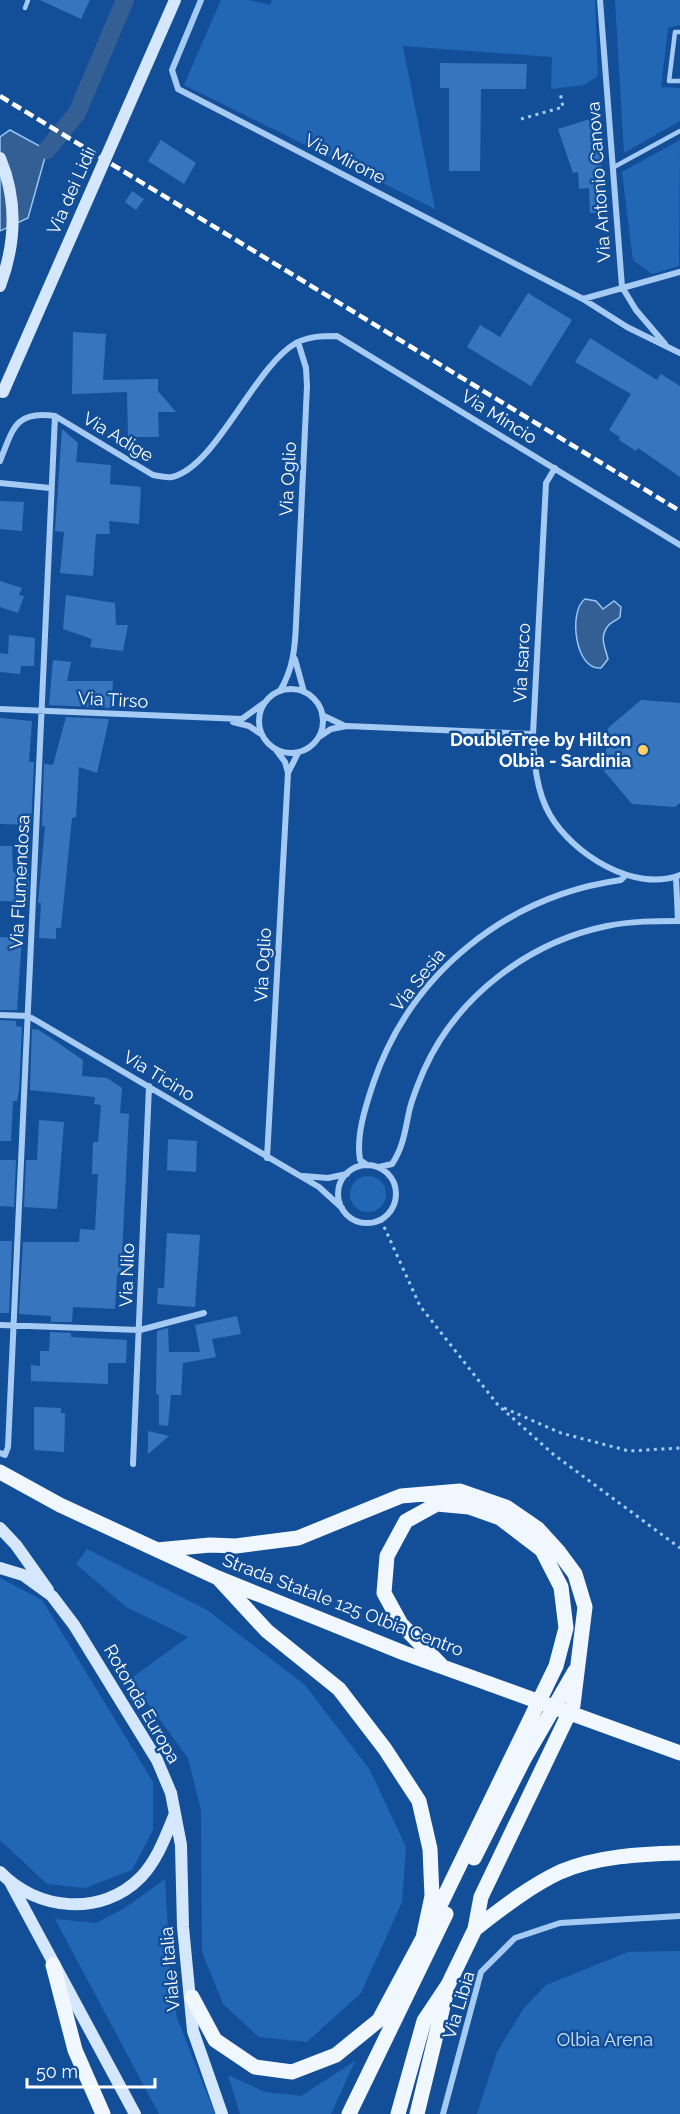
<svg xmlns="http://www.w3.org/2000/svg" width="680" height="2114" font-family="Raleway,sans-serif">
<rect width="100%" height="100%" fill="#134f98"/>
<path fill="#2267b6" d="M221,0h27l22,5 2,-5h323l3,76 -14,9 -33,4 1,-32 -149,-11 32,163 -251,-124z
M615,0h65v25l-12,3 -7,59 19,1v33l-56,32z
M680,140l-1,126 -27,8 -19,-14 -11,-88z
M350 1194a18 18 0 1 1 36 0a18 18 0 1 1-36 0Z
M87,1549l120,61 98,75 65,85 36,77 -4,55 -41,91 -54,49 -48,-5 -36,-33 -21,-52 -1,-142 -13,-52 -58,-79 58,-42 -62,-30 -50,-43z
M0,1578l42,22 111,182v48l-21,40 -47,18 -38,-4 -47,-44z
M165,1879l5,91 7,48 38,96h-56l-104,-195 41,4 29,-15z
M680,1951v163h-203l20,-62 27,-44 22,-23 82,-33z
M355,2061l-24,53h-91l-12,-39 37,17 36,4z"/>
<path fill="#345f95" stroke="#97c5f6" stroke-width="1.5" d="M10,130l37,20 -19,68 -28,13v-94z
M585,599l11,2 7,8 11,-8 7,6 -1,10c-4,4 -9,5 -12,9 -9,11 -3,21 0,33l-7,9c-26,3 -33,-57 -16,-69z"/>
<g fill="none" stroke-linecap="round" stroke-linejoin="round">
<path stroke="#345f95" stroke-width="18" d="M47,150l30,-37 48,-113"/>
</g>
<path fill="#3776be" d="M40,0h50l-9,19z
M440,63l87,1 -1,25h-45l-1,82h-31v-83h-9z
M590,119l10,33 5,60 -15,1 -1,-25 -10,1 -1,-17 -5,1 -15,-44z
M161,140l35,23 -12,21 -36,-23z
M132,191l12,8 -8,11 -11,-8z
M528,293l44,27 -41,66 -64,-39 13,-22 20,12z
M73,332l33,2 -3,46 55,-1v12l18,21h-18l1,25h-31l-1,-45 -55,2z
M590,338l67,42 4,-6 19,12v91l-42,-29 -2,3 -17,-11 1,-3 -11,-7 22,-36 -56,-32z
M62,429l16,14 -2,19 35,3 -1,19 31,3 -2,37 -30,-3 1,13h-14l-3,42 -33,-3 4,-41 -9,-1z
M0,501l24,1 -2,29 -22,-2z
M0,581l22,7 -3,7 5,1 -6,17 -18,-6z
M66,595l49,8 1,22h12l-5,26 -33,-4 2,-8 -29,-10z
M9,635l26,3 -1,28h-13l-1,8 -20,-2v-19l8,1z
M53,660l18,2 -4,19h46l-2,27 -62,-3z
M641,700l39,3v100l-5,4 -43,-3 -28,-33 4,-43z
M66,717l43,2 -12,54 -18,-6 -3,50 -4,1 -11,110h-5v11l-17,-1 2,-35h-3l7,-77h-3l2,-62 9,1z
M0,718l32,3 -3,41h5l-3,63 -31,-1z
M0,846h12l1,26 16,-1 -1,31 -28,-1z
M0,937l22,1 -5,72h-17z
M0,1020l16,1v5l6,1 -3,63 -2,11h-4l-2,40h-11z
M32,1029l7,1 44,30 -1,16 25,2 15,10 -2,25 9,1 -8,161h-4l-2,34 -42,-2 -1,15h-21v-6l-32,-2 4,-72h56l1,-13 15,1 3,-56h-6l1,-32h5l3,-37 -7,-1 1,-7 -65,-7z
M39,1120l25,2 -7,87 -33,-2 2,-47h11z
M168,1139l29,2 -1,31 -29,-2z
M0,1160h16l-2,47 -14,-1z
M167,1233l33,2 -5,72 -38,-3 1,-16h6z
M0,1241h12l-3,72h-9z
M237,1316l4,18 -29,5 4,18 -33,6 -2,32h-10l-3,31 -9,-1v-30l-3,-1 1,-63 11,-3 1,24h31l-5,-27z
M50,1332l21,1v4l56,3 -1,23h-18v21l-77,-3v-16l9,1v-15h9z
M34,1407l27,1v5h4l-1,39 -30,-2z
M148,1431l21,5 -21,18z"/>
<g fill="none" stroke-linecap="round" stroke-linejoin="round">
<path stroke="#a5caf3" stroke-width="3" stroke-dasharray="3 4.5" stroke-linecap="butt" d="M521,119l42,-12 -3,-15
M381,1220l39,86 78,99 55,49 127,94
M504,1408l57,25 68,18 51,-3"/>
<path stroke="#a5caf3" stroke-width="4.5" d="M25,8l3,-8
M680,32h-5l-6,49h11
M614,167l66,-36"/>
<path stroke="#a5caf3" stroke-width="6" d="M201,0l-29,70 6,19 405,210 44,28 53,26
M600,0l22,287 14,23 29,34
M583,299l97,-27
M0,461c13,-32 15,-51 55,-45l98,59c6,1 13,3 19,2 44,-10 82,-110 124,-134 13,-7 27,-7 41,-7l343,209
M555,468l-9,15 -13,251c1,27 3,57 17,81 23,39 84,78 130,60
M0,483l50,5
M295,659l9,33
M259 721a32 32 0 1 1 64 0a32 32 0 1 1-64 0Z
M280,691c13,-22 15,-42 16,-67l11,-238 -1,-18 -8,-26
M0,709l242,10 22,-16
M322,715l21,10
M233,722l16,4 12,8
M319,737l12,-8 16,-3 186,8
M288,773l10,-20
M676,877l2,44
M0,1015l28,1 9,5 282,166 23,21
M267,1158l21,-385 -3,-11 -9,-12
M367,1165l-7,-5c-4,-24 5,-52 13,-76 37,-110 133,-188 248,-204l5,-5
M338 1194a29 29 0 1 1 58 0a29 29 0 1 1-58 0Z
M379,1167l13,-3c11,-16 13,-33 17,-52 3,-14 9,-28 15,-42 33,-74 105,-128 183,-144 24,-5 49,-5 73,-5
M303,1176l25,2 19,-4
M0,1325l140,5 64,-17
M0,1453l5,2 3,-8 47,-1031
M133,1464l16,-378
M443,2114l38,-142 34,-34 45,-15 120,-7"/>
<path stroke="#d5e7fd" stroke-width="12" d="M0,158c18,43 16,85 0,128
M0,1528l16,17 32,45
M0,1568l23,7 29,21 22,29 83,135 14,33 10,52 2,82 10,104 29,83
M0,1872c37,39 102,45 141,5 16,-17 24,-39 33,-61
M10,1882l125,232"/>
<path stroke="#f1f7ff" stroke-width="15" d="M0,1472l60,33 158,73 186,75 86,31
M157,1550l53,-5 26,1 62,-8 103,-42 59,-5 46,16 32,22 20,22 17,23 10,33 -12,98 -92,192 -6,32 -27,56 -24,36 -26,93
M474,1858l50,-99 51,-88
M432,1922l124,-256 10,-38 -5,-41 -19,-37 -42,-32 -31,-11 -32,-3 -31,17 -19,35 -3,37 17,31 40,41
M475,1929c26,-20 55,-43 85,-57 37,-16 81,-18 120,-19
M53,1965l22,85 28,64
M192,1997l23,43 40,27 37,5 44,-17 43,-35 44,-82 9,-42 -2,-47 -11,-48 -34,-52 -46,-60 -72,-58 -49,-53
M349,2114l97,-200
M417,2114l29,-120"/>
<path stroke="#fff" stroke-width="4.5" stroke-dasharray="10 4.5" stroke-linecap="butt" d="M0,96l680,415"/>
<path stroke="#d5e7fd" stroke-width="12" d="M3,392l172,-392"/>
<path stroke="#f1f7ff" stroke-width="15" d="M490,1684l190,69"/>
</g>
<circle fill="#ffd167" stroke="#134f98" stroke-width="2" cx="643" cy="750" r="6"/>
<g text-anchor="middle" stroke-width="5" stroke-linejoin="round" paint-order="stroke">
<g font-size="18" fill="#fff" stroke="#134f98">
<text transform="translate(345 159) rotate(27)" y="6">Via Mirone</text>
<text transform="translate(599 182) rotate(-94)" y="6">Via Antonio Canova</text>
<text transform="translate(71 192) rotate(-66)" y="6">Via dei Lidi</text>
<text transform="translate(499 417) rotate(32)" y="6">Via Mincio</text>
<text transform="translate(118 437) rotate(31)" y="6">Via Adige</text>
<text transform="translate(288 479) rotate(-87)" y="6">Via Oglio</text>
<text transform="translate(522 663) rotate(-87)" y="6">Via Isarco</text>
<text transform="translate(113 700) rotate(3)" y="6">Via Tirso</text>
<text transform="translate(20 882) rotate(-87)" y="6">Via Flumendosa</text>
<text transform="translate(263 965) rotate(-87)" y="6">Via Oglio</text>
<text transform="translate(418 980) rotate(-51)" y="6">Via Sesia</text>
<text transform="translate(159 1076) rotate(31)" y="6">Via Ticino</text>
<text transform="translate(127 1275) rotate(-88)" y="6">Via Nilo</text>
<text transform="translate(343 1605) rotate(21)" y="6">Strada Statale 125 Olbia Centro</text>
<text transform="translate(142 1704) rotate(60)" y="6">Rotonda Europa</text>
<text transform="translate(170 1969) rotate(-95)" y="6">Viale Italia</text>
<text transform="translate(459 2005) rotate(-73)" y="6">Via Libia</text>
</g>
<g font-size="18" font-weight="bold" fill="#fff" stroke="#134f98" text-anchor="end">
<text x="631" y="746">DoubleTree by Hilton<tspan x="631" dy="21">Olbia - Sardinia</tspan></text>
</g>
<g font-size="18" fill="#cde4fd" stroke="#134f98">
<text x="605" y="2046">Olbia Arena</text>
</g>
</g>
<path d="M27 2078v9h128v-9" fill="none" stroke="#ffffff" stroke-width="3"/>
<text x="36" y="2078" font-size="18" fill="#ffffff" stroke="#134f98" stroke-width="4.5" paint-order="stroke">50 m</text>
</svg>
